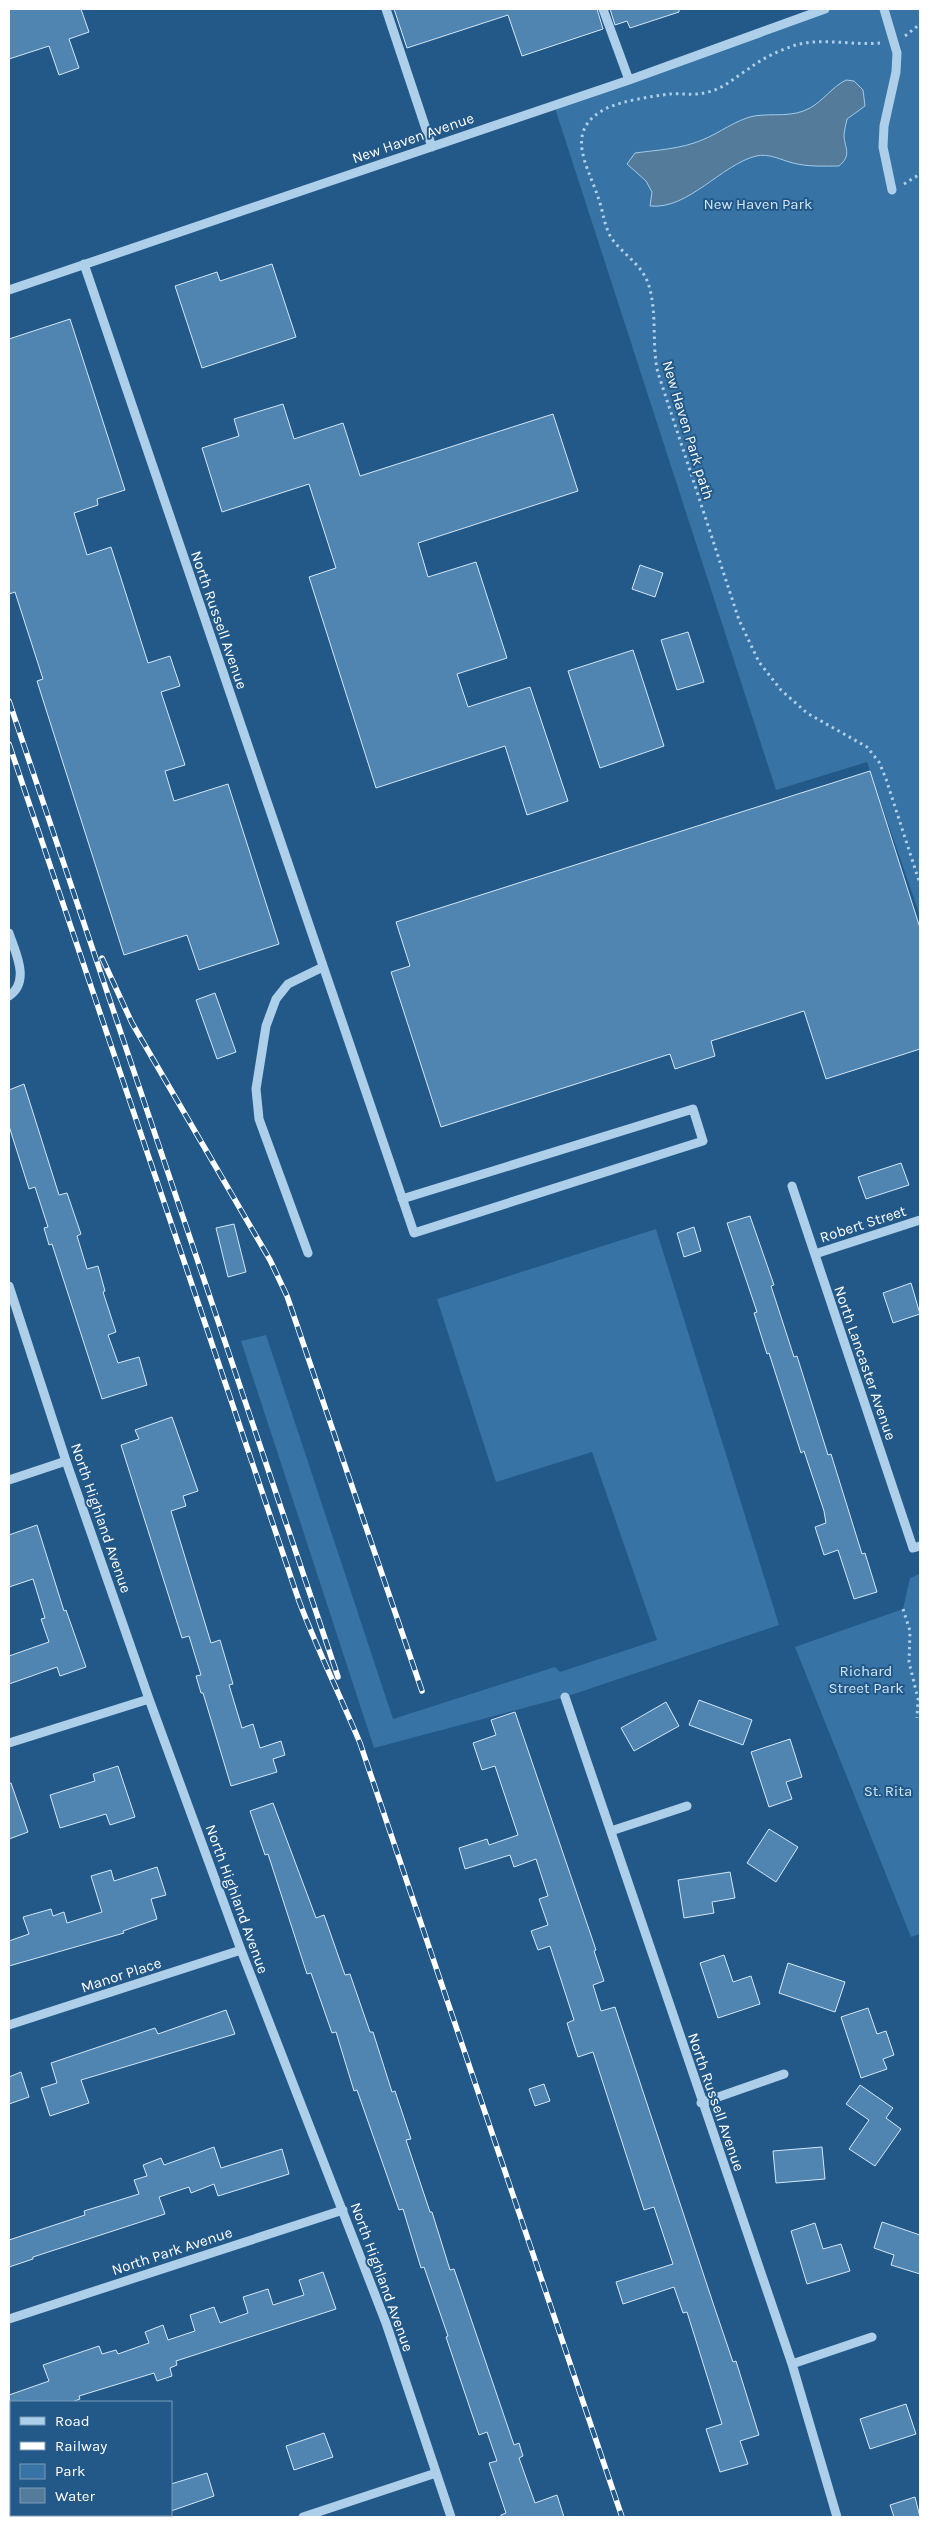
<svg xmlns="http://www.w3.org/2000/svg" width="929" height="2526" font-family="Karla,sans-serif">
<rect width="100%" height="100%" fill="#235988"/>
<path fill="#3773a4" d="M825,9h95v907l-53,-154 -91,28 -223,-688z
M656,1229l123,396 -214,72 -191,51 -133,-407 25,-6 127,384 162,-52 5,5 97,-32 -65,-188 -96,30 -59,-183z
M920,1574v360l-9,3 -116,-290 108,-38 7,-31z"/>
<path fill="#557b9b" stroke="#a2cbea" d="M846,80l8,1 9,9 2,16 -18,13c-1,5 -3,12 -3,17 1,13 8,19 -5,30 -15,0 -31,1 -46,-3 -12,-3 -24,-10 -37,-7 -35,9 -68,54 -106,50l2,-14 -6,-11 -19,-17 8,-11c22,-3 46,-4 67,-13 18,-7 33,-20 52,-24 19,-3 38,2 56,-8 14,-8 22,-21 36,-28z"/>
<path fill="#5085b1" stroke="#d2e7f7" d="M9,9h72l8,23 -20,7 10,29 -20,7 -10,-29 -40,13z
M394,9h203l6,20 -81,27 -14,-41 -101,33z
M610,9h69v3l-49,16 -3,-7 -12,4z
M272,264l24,73 -94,31 -27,-82 42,-14 3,9z
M70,319l55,171 -28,9 1,6 -24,8 13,42 24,-8 37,116 22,-7 10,30 -19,6 24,73 -20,6 9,30 54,-17 51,160 -80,26 -12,-35 -63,20 -87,-274 6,-2 -28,-87 -6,2v-255z
M283,404l11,35 49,-16 17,53 193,-62 25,77 -160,52 10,34 48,-15 31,96 -50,16 11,33 62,-20 38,114 -41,14 -22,-69 -129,42 -67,-211 27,-9 -27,-84 -87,28 -20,-64 37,-12 -5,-17z
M640,565l23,8 -8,24 -23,-8z
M688,632l16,50 -27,8 -16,-50z
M633,650l31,96 -64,22 -32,-97z
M870,771l50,157v121l-94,30 -22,-68 -93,30 4,15 -40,13 -5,-15 -229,73 -50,-155 19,-6 -14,-44z
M215,993l21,59 -19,7 -21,-59z
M24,1084l35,111 8,-2 14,41 -4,2 10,33 11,-3 7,25 -2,1 13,40 -8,3 10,28 21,-6 8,28 -45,14 -50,-155 -3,1 -5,-17 4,-1 -13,-40 -6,2 -20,-63v-36z
M901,1163l8,22 -43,14 -8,-22z
M750,1216l24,69 -3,1 23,71 3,-1 31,99 3,-1 31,100 3,-1 12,39 -23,7 -16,-49 -14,5 -9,-28 11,-4 -2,-12 -20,-60 -3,2 -32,-100 -2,1 -13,-41 3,-1 -30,-89z
M234,1224l12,48 -18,5 -12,-49z
M694,1227l7,24 -17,6 -7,-24z
M911,1283l9,31 -27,9 -10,-30z
M172,1417l26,74 -15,5 3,10 -15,5 40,132 9,-3 13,44 -4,1 13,43 11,-4 7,24 21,-7 4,14 -12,4 4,13 -46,14 -28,-93h-2l-5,-17 5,-1 -12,-39 -7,2 -61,-193 18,-6 -4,-9z
M37,1525l27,86 2,-1 20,57 -26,9 -3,-9 -48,17v-28l40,-14 -8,-23 4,-1 -12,-39 -24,8v-52z
M699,1700l53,20 -9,25 -54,-20z
M666,1702l13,24 -45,25 -13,-23z
M515,1712l81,238 -2,1 10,30 -11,4 8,26 14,-4 98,296 20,59 3,-1 23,74 -19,6 8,23 -28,8 -14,-43 16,-5 -35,-112 -4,1 -9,-26 -51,17 -7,-22 57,-18 -19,-57 -10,3 -51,-158 -15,5 -11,-34 7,-3 -24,-74 -12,4 -7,-19 17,-6 -9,-26 9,-3 -12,-37 -22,8 -4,-12 -45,14 -6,-21 28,-9 2,6 29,-10 -23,-69 -13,4 -9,-27 23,-8 -5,-15z
M790,1739l12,38 -16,5 6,17 -23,8 -18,-55z
M118,1766l17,51 -25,8 -4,-11 -46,14 -10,-33 45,-14 -2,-7z
M9,1783h2l17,49 -19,7z
M273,1803l43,115 8,-3 21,60 5,-1 20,58h3l19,60 3,-1 16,48 -5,1 24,72h2l18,58 4,-1 60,176 5,-2 4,13 -4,2 16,45 22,-8 7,22h-63v-2l5,-2 -17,-50 8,-2 -10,-29 -8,3 -33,-98 2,-1 -24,-69 -3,1 -18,-59 -4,1 -42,-120 -3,1 -18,-59 -4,1 -21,-60 -4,1 -39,-120 -3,1 -15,-44z
M769,1829l29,18 -22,35 -29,-19z
M157,1867l9,28 -15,4 6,20 -34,12 1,2 -115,33v-25l20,-7 -6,-17 28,-8 2,7 11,-4 3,11 35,-11 -11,-36 20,-6 3,11z
M730,1872l5,26 -23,4 2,11 -30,5 -6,-38z
M724,1955l9,27 18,-6 9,28 -42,14 -18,-55z
M788,1963l57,19 -10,30 -56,-19z
M868,2008l9,26 9,-3 8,24 -11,4 4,10 -26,9 -20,-61z
M226,2010l9,24 -154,46 8,23 -39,13 -9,-28 16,-5 -6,-20 104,-35 3,6z
M21,2072l8,25 -20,7v-27z
M544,2084l6,17 -15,5 -6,-17z
M860,2085l33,23 -7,10 15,11 -26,37 -26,-17 20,-29 -23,-16z
M214,2147l7,21 61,-19 7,25 -71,22 -4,-12 -23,9 -2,-6 -30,10 6,17 -132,43v2l-24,8v-27l76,-25 -1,-4 55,-17 -5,-14 13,-4 -4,-11 18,-7 3,7z
M822,2147l3,32 -49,4 -3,-32z
M882,2222l38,13v39l-29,-9 3,-10 -20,-7z
M815,2223l8,26 18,-5 9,27 -43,13 -16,-53z
M323,2272l13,37 -160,52 1,4 -7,3 2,8 -15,5 -3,-8 -75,23 1,3 -8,3h-63v-7l40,-14 -6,-16 56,-19 3,8 14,-4 2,4 31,-11 -4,-11 18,-7 5,15 27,-9 -5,-16 24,-8 6,16 28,-10 -5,-16 25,-8 5,16 31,-10 -5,-15z
M906,2404l10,30 -46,15 -10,-30z
M324,2433l9,24 -39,13 -8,-24z
M207,2473l7,23 -43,15v-27z
M915,2497l5,20h-26l-4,-12z"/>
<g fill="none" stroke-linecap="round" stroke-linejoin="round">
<path stroke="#aecfe9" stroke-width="3" stroke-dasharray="2.5 4" stroke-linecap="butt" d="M905,36l15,-12
M880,43c-29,3 -62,-7 -90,4 -15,5 -30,13 -43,23 -13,8 -24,19 -39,22 -13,4 -26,1 -38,2 -17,2 -48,7 -63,14 -44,22 -20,56 -9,89 5,13 6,30 14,42 12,16 29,25 36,44 10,29 3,61 10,90l81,247 20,42 22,28 26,23 60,34 12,15 7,17 34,105
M904,184l16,-10
M903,1609l7,22 -1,31 9,37 -1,19"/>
<path stroke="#aecfe9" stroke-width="9" d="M386,9l46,138
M603,9l26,71
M884,9l13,44 -1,19 -12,54 -1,21 9,43
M84,264l330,969 289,-92 -10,-32 -291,90
M9,290l620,-210 196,-71
M9,933c6,19 22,48 0,63
M792,1186l121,362 7,-2
M308,1253l-49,-134 -3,-30 10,-63 10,-27 12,-15 35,-17
M815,1254l105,-34
M9,1286l57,175 83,238 92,251 145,373 65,194
M9,1480l57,-19
M565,1697l227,667 45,153
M9,1743l140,-44
M611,1831l76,-25
M9,2025l232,-75
M701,2103l83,-29
M9,2319l334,-109
M792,2364l80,-27
M303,2517l133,-44"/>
<g stroke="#fff" stroke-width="5.5">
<path id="rail" d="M9,701l329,976
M9,744l290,857c18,48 41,94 61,142l262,774
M102,958l30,65 138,237 17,36 135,395"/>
</g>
<use href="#rail" stroke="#235988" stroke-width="4" stroke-dasharray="11" stroke-linecap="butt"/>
</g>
<g text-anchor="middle" stroke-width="4" stroke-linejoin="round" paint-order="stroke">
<g font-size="15" fill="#fff" stroke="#235988">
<text transform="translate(413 138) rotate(-19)" y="5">New Haven Avenue</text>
<text transform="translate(688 430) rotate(73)" y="5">New Haven Park path</text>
<text transform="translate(219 620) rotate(71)" y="5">North Russell Avenue</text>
<text transform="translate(863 1224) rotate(-18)" y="5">Robert Street</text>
<text transform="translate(865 1363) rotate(71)" y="5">North Lancaster Avenue</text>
<text transform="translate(101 1518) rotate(71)" y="5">North Highland Avenue</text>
<text transform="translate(237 1899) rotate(70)" y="5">North Highland Avenue</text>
<text transform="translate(121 1975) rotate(-18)" y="5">Manor Place</text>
<text transform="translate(716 2102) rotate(71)" y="5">North Russell Avenue</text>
<text transform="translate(172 2251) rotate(-18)" y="5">North Park Avenue</text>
<text transform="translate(382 2277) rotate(70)" y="5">North Highland Avenue</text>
</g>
<g font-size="15" fill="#d2e7f7" stroke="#235988">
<text x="758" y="209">New Haven Park</text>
<text x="866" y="1676">Richard<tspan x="866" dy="17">Street Park</tspan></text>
<text x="888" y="1796">St. Rita</text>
</g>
</g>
<rect width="929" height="2526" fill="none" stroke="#ffffff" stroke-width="20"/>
<rect x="10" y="2401" width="162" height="115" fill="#235988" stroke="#7b9bb8"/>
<rect x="20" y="2417" width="25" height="8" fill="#aecfe9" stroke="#7b9bb8"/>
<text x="55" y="2426" font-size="15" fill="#ffffff">Road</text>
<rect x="20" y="2442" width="25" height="8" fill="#ffffff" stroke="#7b9bb8"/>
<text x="55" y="2451" font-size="15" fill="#ffffff">Railway</text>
<rect x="20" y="2464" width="25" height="15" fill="#3773a4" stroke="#7b9bb8"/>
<text x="55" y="2476" font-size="15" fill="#ffffff">Park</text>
<rect x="20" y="2488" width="25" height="15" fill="#557b9b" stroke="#7b9bb8"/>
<text x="55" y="2501" font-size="15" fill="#ffffff">Water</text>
</svg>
